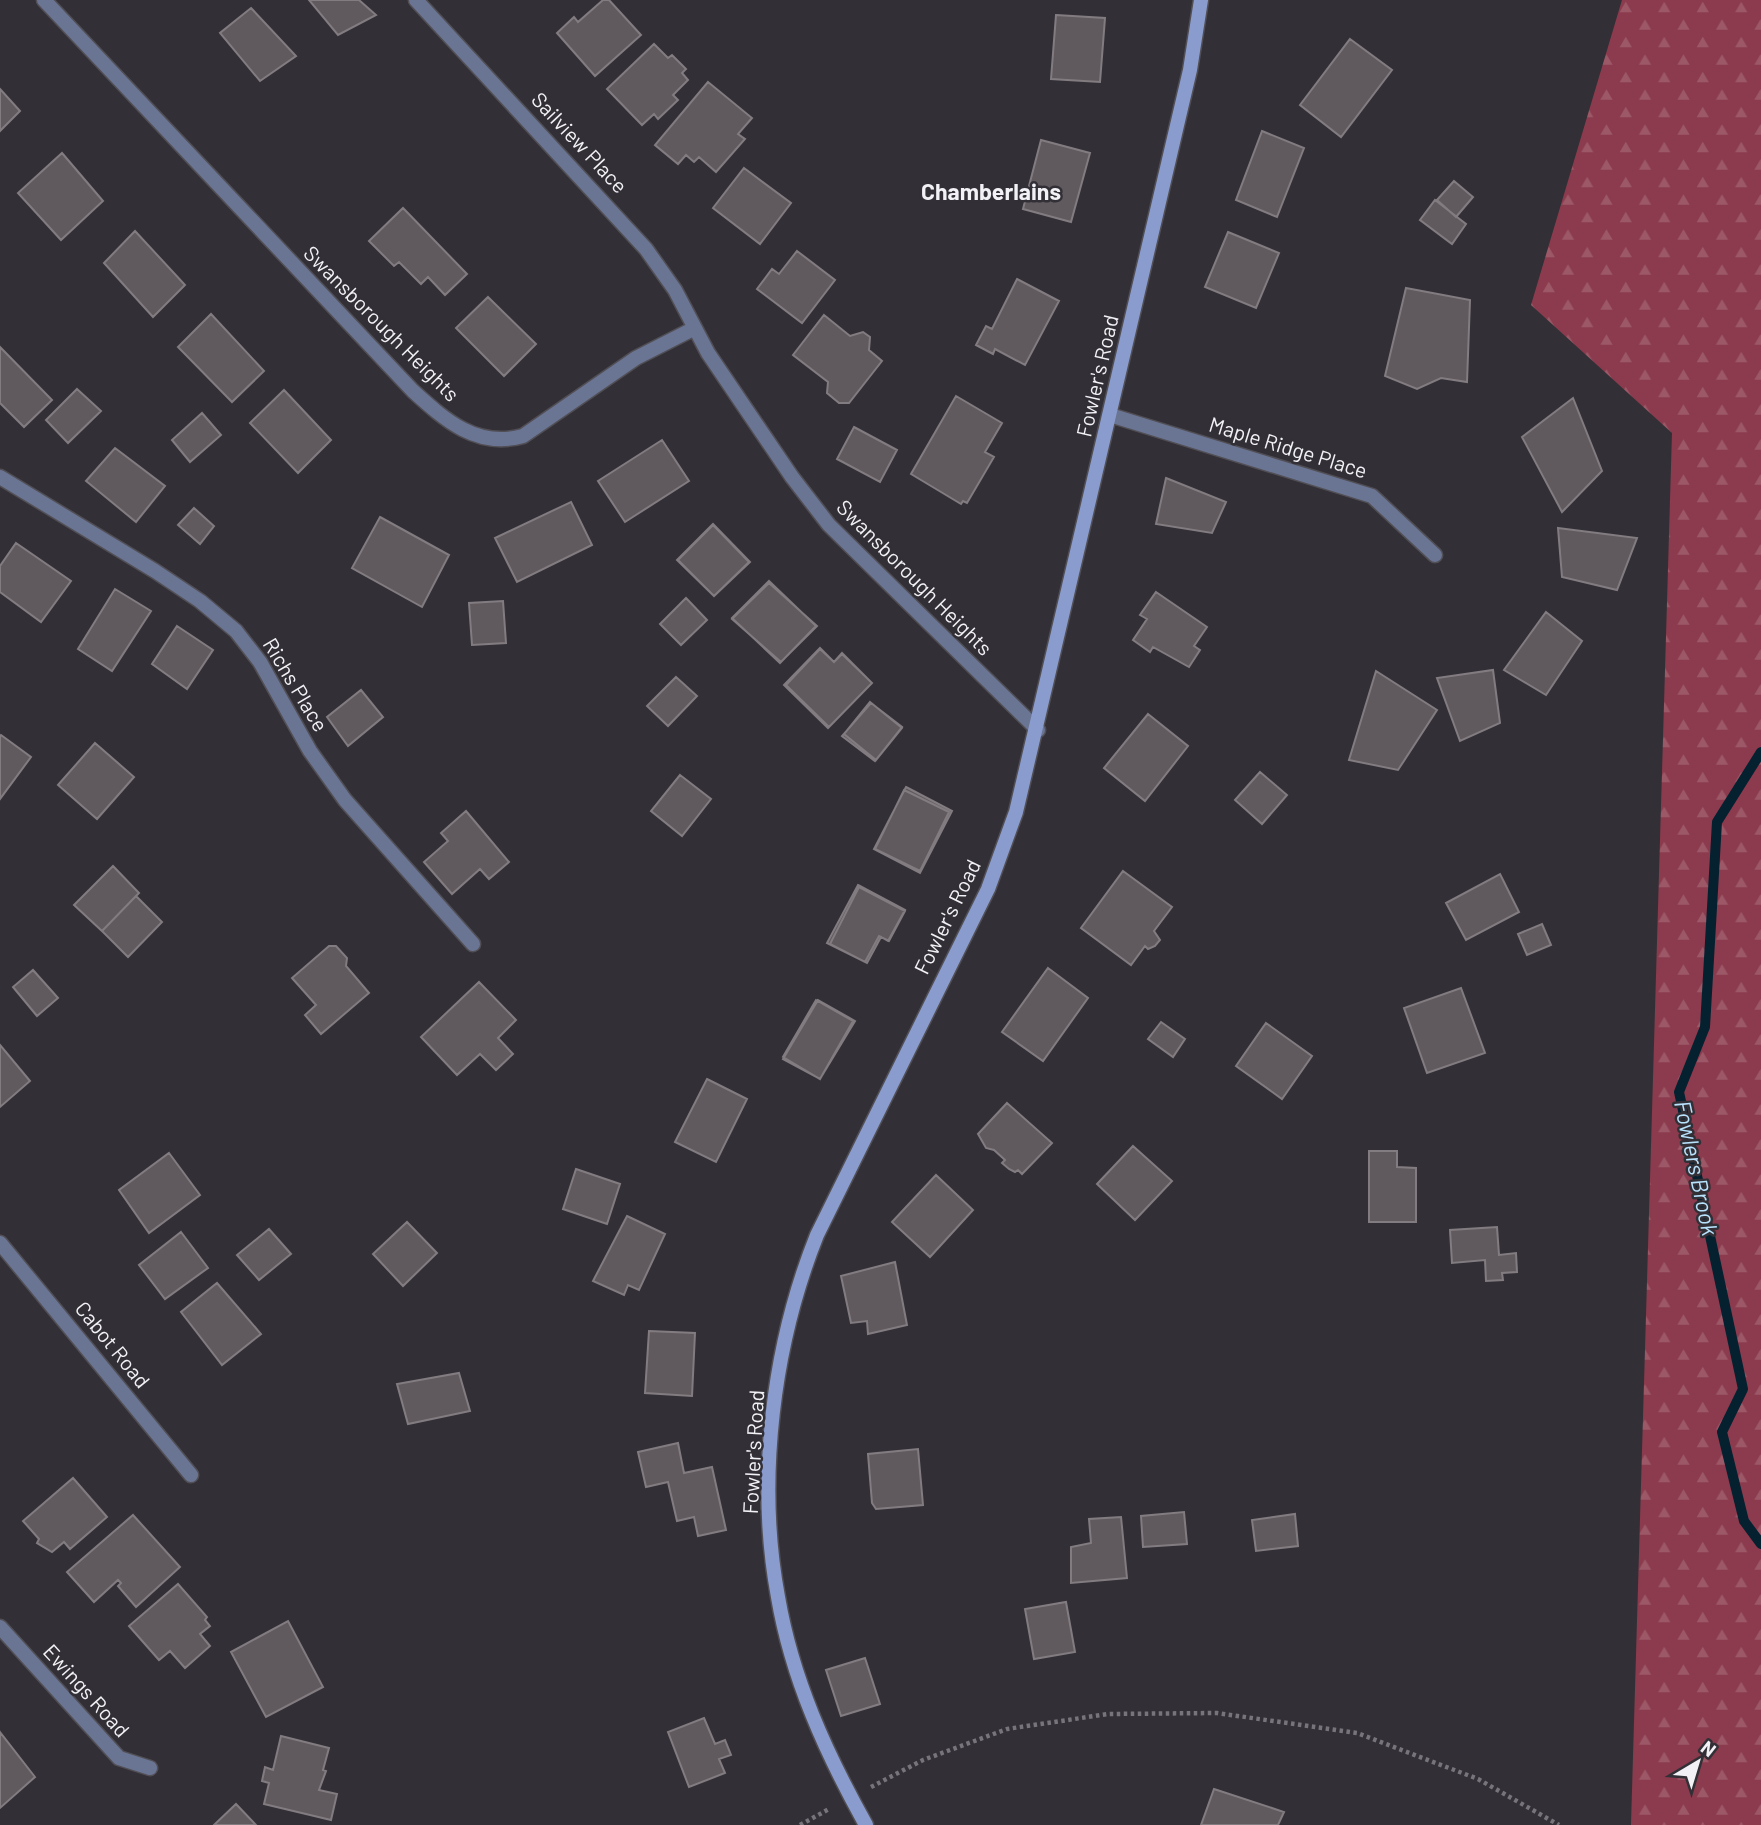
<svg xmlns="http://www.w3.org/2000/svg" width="1761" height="1825" font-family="Barlow,sans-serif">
<defs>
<pattern id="forest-firs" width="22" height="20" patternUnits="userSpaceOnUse" patternTransform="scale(1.75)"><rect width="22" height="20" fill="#8b3b4d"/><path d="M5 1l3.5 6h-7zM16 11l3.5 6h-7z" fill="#9c5867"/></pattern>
</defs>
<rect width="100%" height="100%" fill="#323036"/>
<path fill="url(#forest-firs)" d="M1622,0h139v1825h-130l41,-1392 -141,-128z"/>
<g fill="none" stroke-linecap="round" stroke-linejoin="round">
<path stroke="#052130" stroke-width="10" d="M1761,752l-44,70 -12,205 -26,65 64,297 -21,43 22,89 17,23"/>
</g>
<path fill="#605a5e" stroke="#827c81" stroke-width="2" d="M309,0h50l17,15 -38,20z
M603,0h6l32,35 -46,41 -38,-43 17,-16 4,5z
M251,8l45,48 -36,25 -40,-48z
M1056,15l49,3 -5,64 -49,-3z
M1350,39l42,31 -51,67 -41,-32z
M654,44l14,14 4,-3 14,14 -4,4 6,7 -15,15 5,5 -20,19 -4,-5 -12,11 -35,-36z
M708,82l44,36 -14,16 7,5 -29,33 -17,-15 -5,5 -8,-7 -8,9 -23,-19z
M0,89l20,22 -20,20z
M1262,131l42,17 -27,69 -41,-17z
M1041,140l49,13 -19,69 -48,-13z
M62,153l41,48 -42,39 -43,-47z
M744,168l47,35 -31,41 -47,-36z
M1454,181l19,16 -17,20 -19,-17z
M1435,200l31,24 -14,20 -32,-24z
M403,208l64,66 -22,21 -17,-18 -7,7 -22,-22 -5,4 -25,-25z
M135,231l50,54 -32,32 -49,-54z
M1228,232l51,21 -23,55 -51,-21z
M797,251l38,29 -33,43 -45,-34 15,-20 7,5z
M1017,279l42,22 -34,64 -30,-16 -2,5 -17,-9 10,-19 6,3z
M1406,288l64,12 -3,82 -26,-4 -24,11 -32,-13z
M488,297l48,47 -32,32 -48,-48z
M211,314l53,57 -32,31 -54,-55z
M824,315l26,21 13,-4 7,5 -1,13 13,11 -33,42h-10l-12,-10 1,-11 -35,-27z
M0,347l52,53 -28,27 -24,-24z
M77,389l24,22 -33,32 -22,-23z
M284,390l47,50 -33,33 -48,-50z
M956,396l46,27 -17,29 9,5 -27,46 -4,-2 -2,3 -50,-30z
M1573,398l29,73 -40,41 -40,-75z
M202,413l19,22 -31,27 -18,-22z
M854,427l43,23 -17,32 -43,-23z
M662,440l27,41 -64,41 -27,-41z
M115,448l50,38 -29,36 -50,-41z
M1166,478l60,24 -14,31 -56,-9z
M571,502l21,43 -75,37 -22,-44z
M194,508l20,18 -14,18 -22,-19z
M380,517l69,38 -27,52 -70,-39z
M713,524l37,38 -36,34 -37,-36z
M713,525l36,37 -35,34 -36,-36z
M1558,528l79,10 -20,52 -55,-13z
M16,543l55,38 -30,41 -41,-30v-26z
M769,581l47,45 -36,37 -48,-45z
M769,583l48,43 -36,36 -49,-43z
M115,589l36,22 -39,60 -34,-22z
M1156,592l51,35 -13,19 6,4 -11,17 -36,-20 -3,5 -17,-12 14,-21 -7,-4z
M686,598l21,22 -26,25 -21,-21z
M503,601l3,42 -34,2 -3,-42z
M1546,612l36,29 -36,54 -42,-25z
M177,626l36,24 -26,39 -35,-25z
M820,648l14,14 8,-8 30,29 -44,45 -44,-43z
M820,649l14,13 8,-9 30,30 -43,44 -43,-42z
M1493,670l7,53 -40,18 -23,-63z
M1376,671l61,39 -39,60 -49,-10z
M676,677l21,19 -29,30 -21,-20z
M361,690l22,27 -35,29 -21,-29z
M870,702l32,26 -26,32 -32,-26z
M871,703l31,24 -27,34 -33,-25z
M1148,714l40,32 -43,55 -41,-33z
M1,735l30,22 -31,42v-63z
M95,743l39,34 -37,42 -39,-34z
M1260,772l27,23 -25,29 -27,-24z
M680,775l31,24 -29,37 -31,-25z
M906,787l46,24 -32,62 -46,-24z
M904,790l45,22 -29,59 -45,-22z
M466,811l43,51 -20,17 -9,-10 -28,25 -28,-32 24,-21 -7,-8z
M113,866l26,27 -37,38 -28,-26z
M1123,871l49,36 -18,24 6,9 -5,6 -7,3 -3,-3 -14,19 -50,-37z
M1500,874l19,38 -53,28 -20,-37z
M858,885l47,25 -17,31 -7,-4 -14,26 -40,-20z
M859,887l46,24 -16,30 -10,-5 -14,26 -35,-18z
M136,896l26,26 -34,35 -26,-26z
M1542,924l9,21 -24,10 -9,-21z
M329,946h7l11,12 -1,8 23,27 -48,41 -16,-19 11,-10 -24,-27z
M1048,968l40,30 -45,63 -41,-29z
M33,970l25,28 -21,18 -24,-29z
M479,982l37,38 -18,18 15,16 -17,16 -16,-16 -23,21 -36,-38z
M1461,988l24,65 -58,20 -23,-65z
M816,1000l37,21 -33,58 -37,-22z
M818,1000l37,21 -35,58 -37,-20z
M1161,1022l24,17 -12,18 -25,-18z
M1266,1023l46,33 -30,43 -46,-33z
M0,1045l30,36 -30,26z
M707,1079l40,20 -31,63 -41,-20z
M1007,1103l45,40 -30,31 -4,-4 -3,2 -6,-3 -7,-6 3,-3 -11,-10 -8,-2 -8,-14z
M1133,1146l39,35 -37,39 -38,-36z
M1369,1151h28v16l19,1v54h-47z
M169,1153l31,42 -51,38 -30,-43z
M576,1169l44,15 -13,40 -44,-15z
M936,1175l37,35 -43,47 -38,-35z
M627,1216l38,18 -26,56 -11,-5 -4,10 -31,-14z
M407,1222l30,31 -34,33 -30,-32z
M1497,1227l2,28 17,-2 1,19 -15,1 1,7 -17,1 -1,-21 -33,3 -2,-33z
M269,1229l22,25 -32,26 -22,-25z
M181,1232l27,36 -43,31 -26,-34z
M895,1262l12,63 -39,9 -1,-13 -16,2 -10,-47z
M217,1283l44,51 -39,31 -41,-53z
M649,1331l46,2 -3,63 -47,-3z
M459,1373l11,38 -62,13 -11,-40z
M678,1443l6,30 28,-6 14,63 -28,6 -4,-19 -17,4 -9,-39 -22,5 -8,-35z
M918,1449l5,56 -47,4 -4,-6 -4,-49z
M73,1478l34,39 -37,32 -6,-7 -12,10 -15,-9 2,-4 -16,-18z
M1184,1512l3,32 -44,3 -2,-31z
M1295,1514l3,32 -42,5 -4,-31z
M133,1515l47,52 -44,40 -18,-21 3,-3 -3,-3 -24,22 -27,-30z
M1121,1517l6,61 -56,5v-36l20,-4 -2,-24z
M178,1584l29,33 -2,3 5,6 -10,8 10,12 -25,22 -15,-17 -11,9 -30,-34z
M1066,1602l9,50 -41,7 -9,-50z
M288,1621l35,66 -57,30 -35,-65z
M865,1658l15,46 -39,12 -15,-46z
M704,1718l11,26 10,-4 6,15 -12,4 6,14 -36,14 -21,-55z
M0,1732l35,45 -35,31z
M281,1736l48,12 -6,22 3,1 -7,19 18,4 -6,26 -67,-16 5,-21 -7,-2 3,-14 8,3z
M1214,1789l70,23 -6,13h-77z
M236,1804l20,21h-42z"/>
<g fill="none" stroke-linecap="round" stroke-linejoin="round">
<g stroke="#514f55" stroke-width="17">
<path id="street" d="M44,0l369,391c32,29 64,58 110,45l113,-78 57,-29
M416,0l230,249 29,41 33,63 84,124 37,48 209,205
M1110,415l262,81 63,59
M0,477l155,94 45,30 36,30 24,31 50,89 35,49 128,144
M0,1243l191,232
M0,1627l119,131 31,10"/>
</g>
<g stroke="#514f55" stroke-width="17">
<path id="secondary" d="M866,1825c-40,-72 -74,-146 -88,-228 -22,-117 -5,-252 39,-362l171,-346 28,-77 174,-742 11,-70"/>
</g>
<path stroke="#77757b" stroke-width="4.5" stroke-dasharray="3.5 3.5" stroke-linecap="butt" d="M871,1787l52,-27 84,-31 101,-15 109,-1 140,20 121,46 81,46
M800,1825l29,-16"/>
<use href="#street" stroke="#6a7594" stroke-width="14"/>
<use href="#secondary" stroke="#8a9ccd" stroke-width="14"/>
</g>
<g text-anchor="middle" stroke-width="5" stroke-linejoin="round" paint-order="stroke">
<g font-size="21" fill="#f2f1f5" stroke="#323036">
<text transform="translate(579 143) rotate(47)" y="7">Sailview Place</text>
<text transform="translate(381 324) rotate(45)" y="7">Swansborough Heights</text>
<text transform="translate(1098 376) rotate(-77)" y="7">Fowler's Road</text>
<text transform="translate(1288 448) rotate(17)" y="7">Maple Ridge Place</text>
<text transform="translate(914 578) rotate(45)" y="7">Swansborough Heights</text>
<text transform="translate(295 685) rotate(59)" y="7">Richs Place</text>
<text transform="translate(948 917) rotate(-64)" y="7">Fowler's Road</text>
<text transform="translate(112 1345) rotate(51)" y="7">Cabot Road</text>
<text transform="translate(754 1452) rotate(-87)" y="7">Fowler's Road</text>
<text transform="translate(86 1691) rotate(48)" y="7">Ewings Road</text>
</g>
<g font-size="23" font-weight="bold" fill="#f2f1f5" stroke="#323036">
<text x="991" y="200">Chamberlains</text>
</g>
<g font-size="23" font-style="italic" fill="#b9e2fd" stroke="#323036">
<text transform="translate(1696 1168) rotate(78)" y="8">Fowlers Brook</text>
</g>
</g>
<g transform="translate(1698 1762) rotate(38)" stroke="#323036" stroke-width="5" paint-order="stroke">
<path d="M0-5L12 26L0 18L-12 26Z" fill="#f2f1f5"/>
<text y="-10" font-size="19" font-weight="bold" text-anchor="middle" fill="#f2f1f5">N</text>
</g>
</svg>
